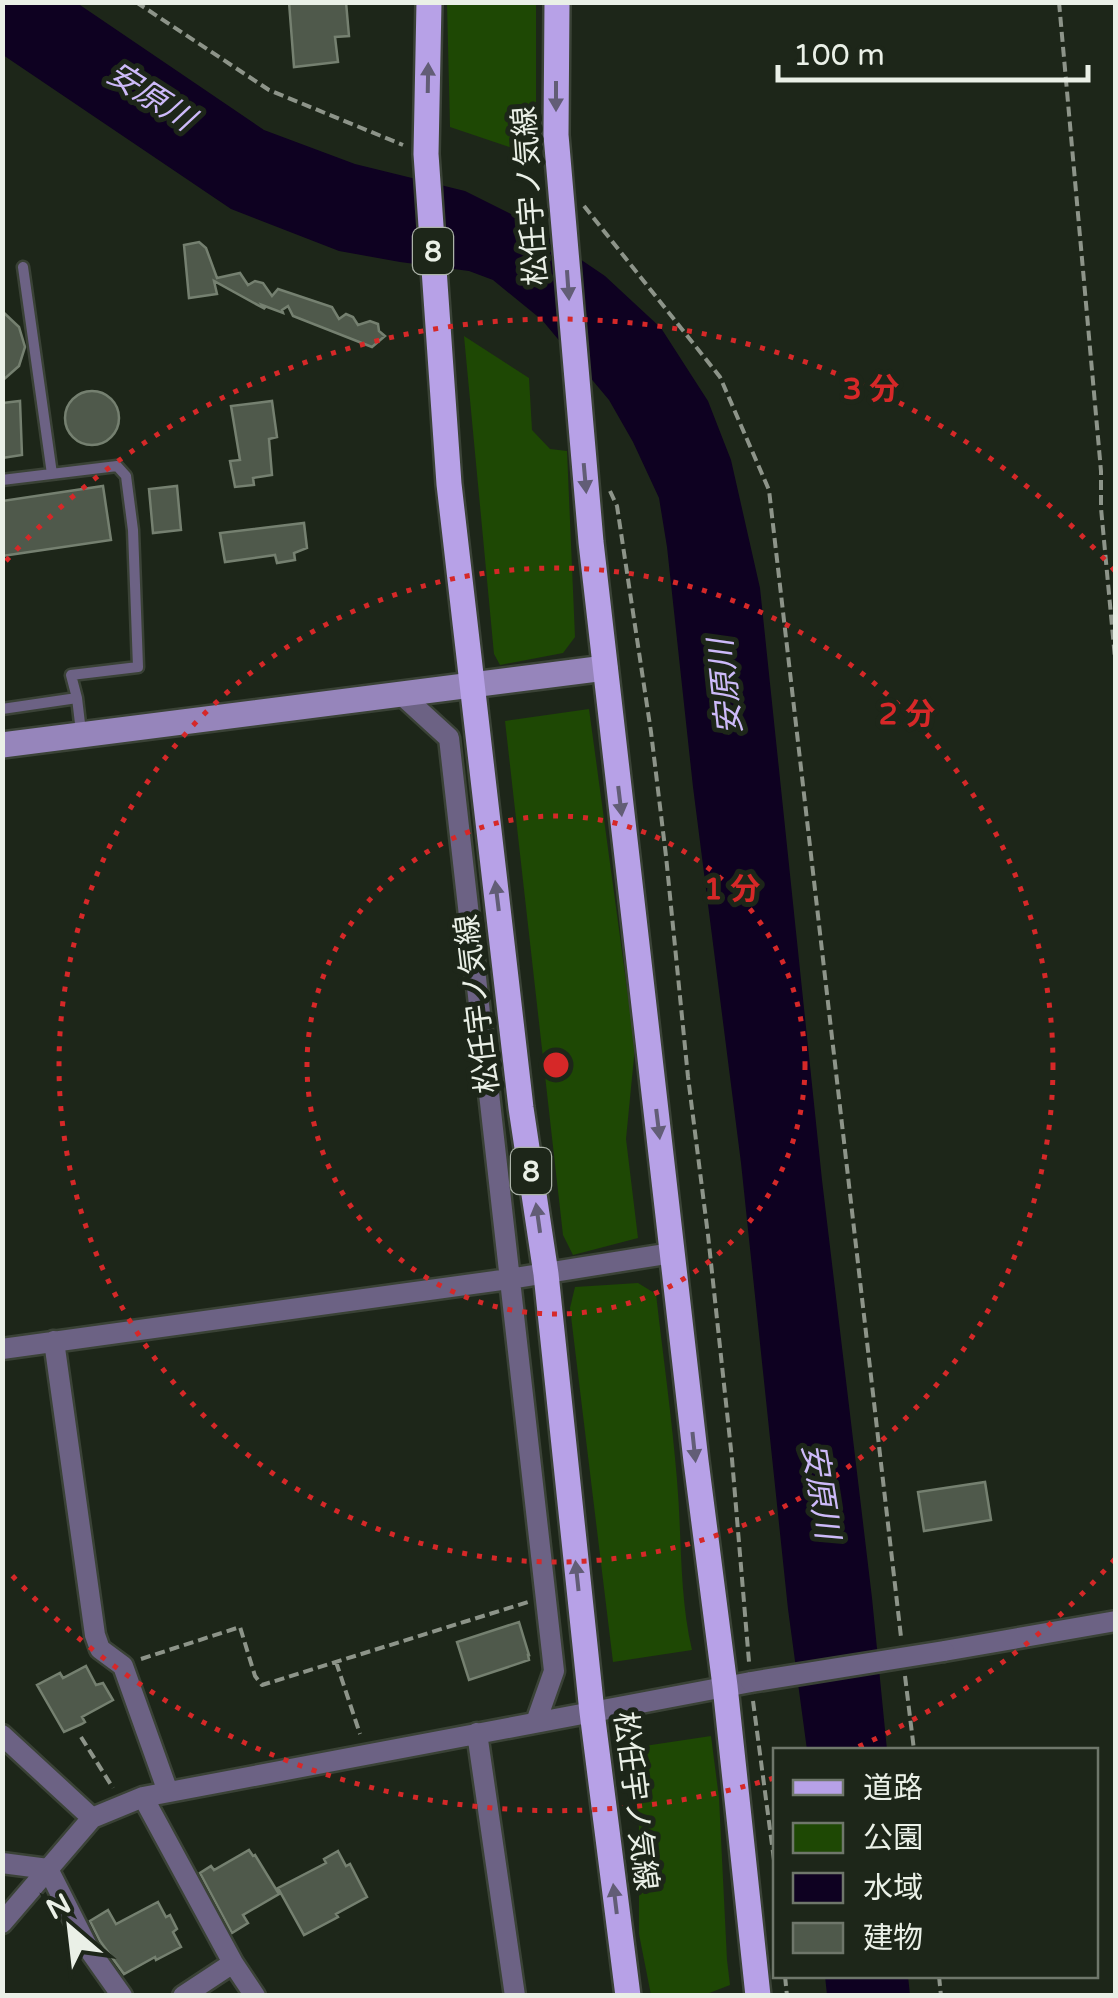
<svg xmlns="http://www.w3.org/2000/svg" width="1118" height="1998" font-family="'Varela Round','Noto Sans JP',sans-serif">
<rect width="100%" height="100%" fill="#1d2619"/>
<path fill="#1e4804" d="M447,3h89v153l-86,-29z
M464,336l65,42 3,52 18,19 17,2 8,186 -12,16 -63,12 -6,-11z
M589,709l46,338 -9,92 12,99 -65,17 -10,-20 -58,-514z
M638,1283l18,11c7,62 16,124 21,186 5,57 2,114 15,170l-79,12 -43,-354 5,-21z
M711,1736l8,62 8,162 3,25 -26,10h-53l-12,-61v-106l-8,-80z"/>
<path fill="#0e0121" d="M2,3h75l187,127 91,34 110,27 56,28 84,57 56,52 47,73 23,59 29,128 62,592 50,418 15,152h-80l-19,-141 -47,-446 -48,-376 -26,-240 -8,-49 -26,-56 -24,-42 -67,-80 -49,-40 -24,-9 -69,-9 -61,-11 -108,-42 -228,-154z
M825,1976h83l2,19h-83z"/>
<path fill="#4f594b" stroke="#758070" stroke-width="2.5" d="M289,2h57l3,34 -14,1 3,25 -44,5z
M199,242l7,6 11,30 23,-5 8,12 7,-4 8,2 9,13 6,-7 54,18 7,12 7,-5 7,3 5,8 12,-4 8,3 1,7 6,5 -13,11 -79,-31 -5,-10 -6,4 1,3 -21,-8 3,4 -51,-28 3,13 -28,4 -5,-53z
M2,311l17,16 6,20 -6,19 -17,15z
M65 418a27 27 0 1 1 54 0a27 27 0 1 1-54 0Z
M20,401l2,54 -20,3v-55z
M272,401l5,36 -8,2 3,36 -19,3 1,7 -19,2 -5,-26 10,-1 -9,-54z
M103,486l8,54 -109,16v-55z
M177,486l4,44 -28,3 -4,-44z
M304,523l3,25 -13,5 1,7 -18,3 -2,-8 -50,7 -5,-29z
M985,1482l6,38 -67,11 -6,-39z
M519,1622l10,33h-1l1,5 -60,20 -12,-38z
M86,1666l10,19 7,-2 10,17 -31,17 3,5 -3,2 -18,8 -27,-47 23,-12 3,5z
M249,1850l4,6 2,-1 24,39 -36,21 5,8 -16,10 -32,-60 11,-7 3,4z
M338,1851l8,15 4,-2 17,33 -31,17 2,3 -34,18 -26,-47 48,-25 -2,-4z
M158,1902l8,15 4,-2 7,14 -4,3 8,15 -25,13 -1,-3 -31,17 -24,-33 -10,-20 18,-11 8,14z"/>
<g fill="none" stroke-linecap="round" stroke-linejoin="round">
<g stroke="#3a4236" stroke-width="15">
<path id="lane" d="M23,267l29,207
M2,480l115,-14 9,10 7,54 5,137 -67,8 6,23
M2,709l75,-11 4,34"/>
</g>
<g stroke="#3a4236" stroke-width="25">
<path id="street" d="M402,695l47,43 105,933 -18,51
M54,1341l41,294 5,14 23,17 45,126
M2,1349l507,-70 163,-26
M944,1651l172,-30
M477,1733l38,263
M2,1735l90,83 51,-21 608,-115
M143,1797l90,166 22,33
M2,1863l46,6 40,79 34,48
M2,1923l90,-105
M183,1996l50,-33"/>
</g>
<g stroke="#3a4236" stroke-width="30">
<path id="secondary" d="M2,745l603,-77"/>
</g>
<g stroke="#3a4236" stroke-width="30">
<path id="primary" d="M429,2l-3,152 23,330 72,624 25,166 46,438 36,284
M557,2l-1,133 35,407 105,919 29,225 33,310"/>
</g>
<path stroke="#8d9489" stroke-width="4" stroke-dasharray="10 5" stroke-linecap="butt" d="M136,2l133,88 134,55
M1059,2l42,469v37l15,161
M584,206l136,171 49,113 132,1147
M610,491l7,15 34,226 15,124 22,221 20,158 24,224 17,203
M141,1659l99,-32 15,49 7,9 266,-83
M336,1662l24,72
M905,1676l9,74
M753,1701l23,174
M81,1737l32,51
M785,1976l2,20
M939,1976l2,20"/>
<use href="#lane" stroke="#6c6284" stroke-width="10"/>
<use href="#street" stroke="#6c6284" stroke-width="20"/>
<use href="#secondary" stroke="#9685bb" stroke-width="25"/>
<use href="#primary" stroke="#b7a1e7" stroke-width="25"/>
<g stroke="#3a4236" stroke-width="25" stroke-linecap="butt">
<path id="street-bridge" d="M751,1682l193,-31"/>
</g>
<use href="#street-bridge" stroke="#6c6284" stroke-width="20"/>
</g>
<defs><path id="oneway-solid" d="M-6-.8H1V-3.2L6.5 0L1 3.2V.8H-6Z" transform="scale(2.5)"/></defs>
<g fill="#625d76">
<use href="#oneway-solid" transform="translate(428 78) rotate(-89)"/>
<use href="#oneway-solid" transform="translate(556 96) rotate(90)"/>
<use href="#oneway-solid" transform="translate(568 285) rotate(86)"/>
<use href="#oneway-solid" transform="translate(585 478) rotate(85)"/>
<use href="#oneway-solid" transform="translate(620 801) rotate(83)"/>
<use href="#oneway-solid" transform="translate(497 896) rotate(-97)"/>
<use href="#oneway-solid" transform="translate(658 1124) rotate(83)"/>
<use href="#oneway-solid" transform="translate(538 1218) rotate(-98)"/>
<use href="#oneway-solid" transform="translate(694 1447) rotate(84)"/>
<use href="#oneway-solid" transform="translate(577 1576) rotate(-96)"/>
<use href="#oneway-solid" transform="translate(615 1899) rotate(-97)"/>
</g>
<g fill="none" stroke="#d62828" stroke-width="5" stroke-dasharray="5 10">
<circle cx="556" cy="1065" r="249"/>
<circle cx="556" cy="1065" r="497"/>
<path d="M1115 1559A746 746 0 0 1 853 1749M774 1778A746 746 0 0 1 6 1569M6 561A746 746 0 0 1 1115 571"/>
</g>
<g text-anchor="middle" stroke-width="10" stroke-linejoin="round" paint-order="stroke">
<g fill="#1d2619" stroke="#acb3a9" stroke-width="2.5">
<rect x="413" y="228" width="40" height="46" rx="8"/>
<rect x="511" y="1148" width="40" height="46" rx="8"/>
</g>
<g font-size="28" font-weight="bold" fill="#eaf0e7">
<text x="433" y="261">8</text>
<text x="531" y="1181">8</text>
</g>
<g font-size="30" fill="#eaf0e7" stroke="#1d2619">
<text transform="translate(530 196) rotate(-94)" y="10">松任宇ノ気線</text>
<text transform="translate(477 1004) rotate(-97)" y="10">松任宇ノ気線</text>
<text transform="translate(636 1801) rotate(83)" y="10">松任宇ノ気線</text>
</g>
<g font-size="32" font-style="italic" fill="#cdbaf9" stroke="#1d2619">
<text transform="translate(151 96) rotate(33)" y="11">安原川</text>
<text transform="translate(725 687) rotate(-96)" y="11">安原川</text>
<text transform="translate(821 1491) rotate(81)" y="11">安原川</text>
</g>
</g>
<circle cx="556" cy="1065" r="15" fill="#d62828" stroke="#1d2619" stroke-width="5"/>
<g font-size="30" text-anchor="middle" font-weight="bold" fill="#d62828" stroke="#1d2619" stroke-width="10" stroke-linejoin="round" paint-order="stroke">
<text x="871" y="399">3 分</text>
<text x="907" y="724">2 分</text>
<text x="732" y="899">1 分</text>
</g>
<rect width="1118" height="1998" fill="none" stroke="#eaf0e7" stroke-width="10"/>
<rect x="773" y="1748" width="325" height="230" fill="#1d2619" stroke="#6f776b" stroke-width="2.5"/>
<rect x="793" y="1780" width="50" height="15" fill="#b7a1e7" stroke="#6f776b" stroke-width="2.5"/>
<text x="863" y="1798" font-size="30" fill="#eaf0e7">道路</text>
<rect x="793" y="1823" width="50" height="30" fill="#1e4804" stroke="#6f776b" stroke-width="2.5"/>
<text x="863" y="1848" font-size="30" fill="#eaf0e7">公園</text>
<rect x="793" y="1873" width="50" height="30" fill="#0e0121" stroke="#6f776b" stroke-width="2.5"/>
<text x="863" y="1898" font-size="30" fill="#eaf0e7">水域</text>
<rect x="793" y="1923" width="50" height="30" fill="#4f594b" stroke="#6f776b" stroke-width="2.5"/>
<text x="863" y="1948" font-size="30" fill="#eaf0e7">建物</text>
<g transform="translate(70 1928) rotate(332)" stroke="#1d2619" stroke-width="8" paint-order="stroke">
<path d="M0-8L18 38L0 25L-18 38Z" fill="#eaf0e7"/>
<text y="-15" font-size="28" font-weight="bold" text-anchor="middle" fill="#eaf0e7">N</text>
</g>
<path d="M778 65v15h310v-15" fill="none" stroke="#eaf0e7" stroke-width="5"/>
<text x="793" y="65" font-size="30" fill="#eaf0e7" stroke="#1d2619" stroke-width="8" paint-order="stroke">100 m</text>
</svg>
